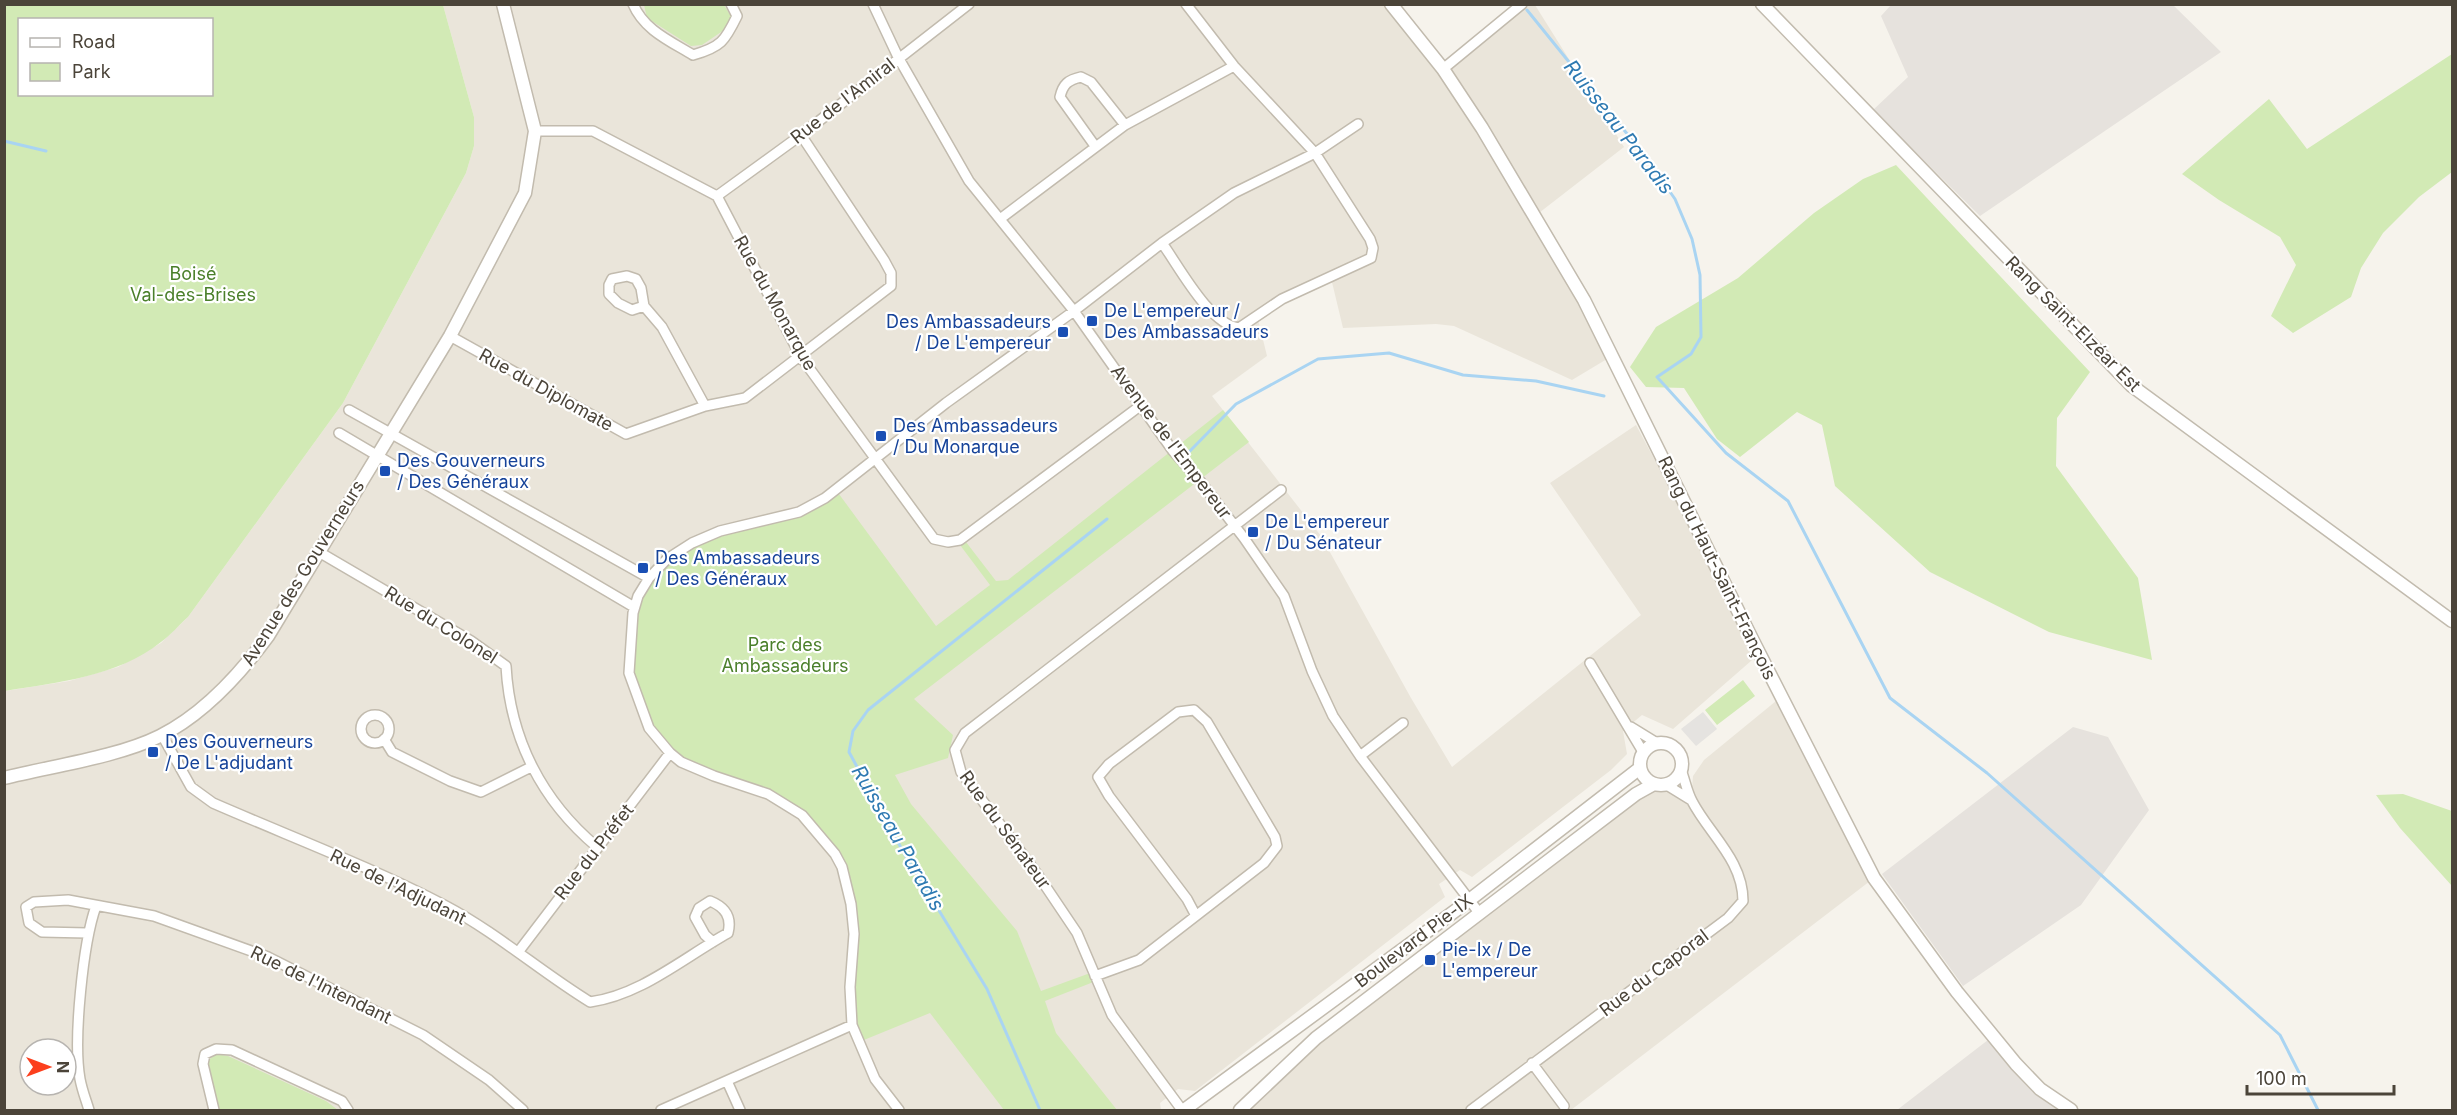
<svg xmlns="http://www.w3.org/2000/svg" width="2457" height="1115" font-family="Inter,sans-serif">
<rect width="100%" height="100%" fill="#f6f3ec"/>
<path fill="#eae5da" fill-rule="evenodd" d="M443,5h955l45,64 79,-64h13l89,142 -89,69 77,140 -40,24 -118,-54 -18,-2 -93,4 -12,-50 -74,37 10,41 -55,40 109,140 90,162 41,69 189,-152 -91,-132 86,-58 123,229 -86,75 -31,-14 -19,16 4,23 -16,16 -139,107 -12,-7 -21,14 6,13 -250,194 -17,-2 -18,14 1,7h-1156v-419l64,-10 49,-14 43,-24 27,-26 155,-214 123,-230 8,-27v-29zM30,1049h36v36h-36z
M1781,697l93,181 -303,232h-331l76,-72 320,-244 29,-10 26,16 2,-24 11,-16z"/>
<path fill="#e6e2dd" d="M1891,5h282l48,47 -241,164 -107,-106 35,-33 -27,-61z
M2073,727l35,10 41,73 -68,95 -118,81 -81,-112z
M1988,1040l39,46 35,24h-165z"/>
<path fill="#d2eab5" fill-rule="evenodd" d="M5,4l438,1 31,112v29l-8,27 -123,230 -155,214c-9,8 -17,18 -27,25 -44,35 -103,40 -156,49zM20,20h192v74h-192z
M644,5h80l8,13 -2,8 -28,19 -11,1 -44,-28z
M2452,54v118l-33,25 -36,36 -22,35 -10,29 -58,36 -22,-17 25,-51 -16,-28 -61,-37 -37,-26 87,-75 38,50z
M1896,165l194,207 -33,46 -1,48 82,112 14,82 -103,-28 -119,-60 -95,-86 -13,-61 -25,-13 -57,45 -23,-18 -33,-51 -38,-1 -16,-20 26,-40 82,-49 76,-65 49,-34z
M1223,410l26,32 -335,257 39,36 -5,23 -53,17 16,29 106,127 24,60 52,-19 3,9 -51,20 11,32 61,77h-113l-74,-97 -71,29 -7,-17 2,-91 -12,-67 -41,-52 -36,-23 -84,-30 -32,-34 -20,-55 3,-51 17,-44 43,-35 82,-23 62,-30 100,136 54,-41 -30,-40 6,-3 30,39 12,-1z
M1743,680l12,16 -38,29 -12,-15z
M2403,794l49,17v75l-52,-58 -24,-33z
M216,1054l12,2 98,45 12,9h-118l-14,-48z"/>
<path fill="#e5e3e0" d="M1703,712l14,17 -21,17 -15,-17z"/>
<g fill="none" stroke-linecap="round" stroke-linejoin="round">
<path stroke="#a9d4f2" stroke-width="3" d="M1527,10l114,141 34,48 17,40 8,36 1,62 -10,17 -34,23 69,76 62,48 102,197 97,75 293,262 38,75
M4,141l42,10
M1188,453l48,-49 82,-45 71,-6 74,22 73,6 68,15
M1040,1110l-53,-121 -82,-134 -56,-103 4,-21 15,-21 239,-191"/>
<g stroke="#c2bbae" stroke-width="12">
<path id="minor" d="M633,4c11,26 37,37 60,51 28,-8 32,-14 44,-39l-6,-12
M873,4l25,53 71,124 105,130 99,140 27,30 44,57 40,58 28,75 21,45 27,40 120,158
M1443,69l79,-65
M535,131h58l124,65 84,161 133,182 14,3 12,-2 180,-134
M1095,146l-35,-49c3,-13 8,-17 21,-20l10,5 34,43
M717,196l84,-61 168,-131
M1000,219l125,-94 109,-59
M1162,243c18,25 47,81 77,85l43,-29 89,-41 2,-10 -3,-9 -55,-86 -81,-87 -48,-62
M644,306l-12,4 -14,-7 -9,-9v-9l3,-6 15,-3 9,3 5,9 3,18 18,21 43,79
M450,336l176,98 79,-28 40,-8 146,-112v-13l-7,-13 -83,-125
M349,410l300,168
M339,433l295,174
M319,552l152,89 35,25c4,73 36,135 91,181
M1590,663l53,89
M361 729a14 14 0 1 1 28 0a14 14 0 1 1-28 0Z
M1631,727l26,16
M162,735l29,52 22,16c78,34 158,64 233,103 51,27 95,66 144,96 51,-7 93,-44 138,-69 4,-16 -3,-26 -18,-32l-11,7 -4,9 10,18 8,7
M384,739l8,13 58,29 31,11 50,-25
M1360,756l43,-33
M1665,784l26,16
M87,933l-45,-1 -13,-9 -3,-16 8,-5 34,-2 86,16 114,41 155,78 66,45 34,30
M519,951l151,-198
M1095,976l44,-16 125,-97 13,-17 -2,-9 -68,-115 -13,-12 -16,2 -69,52 -11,13 11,19 78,103 8,15
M1532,1063l32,43
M727,1081l13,29
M89,1110c-3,-10 -7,-20 -9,-31 -7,-39 3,-136 16,-173
M214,1110l-11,-46 2,-10 11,-5 16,1 110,51 6,9
M661,1110l191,-85
M899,1110l-24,-31 -23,-54 -2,-38 4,-53 -3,-30 -9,-37 -7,-13 -33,-39 -34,-21 -54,-18 -33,-14 -11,-9 -21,-25 -20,-55 4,-60 5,-17 11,-18 18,-19 25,-16 28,-12 79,-19 26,-14 121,-95 128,-92 88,-68 72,-50 81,-40 43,-29
M1182,1110l-70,-95 -35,-82 -39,-58 -77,-103 -6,-22 10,-17 316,-243
M1471,1110l257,-192 15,-17c0,-41 -34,-67 -51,-100 -5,-9 -7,-21 -11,-31"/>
</g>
<g stroke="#c2bbae" stroke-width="15">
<path id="tertiary" d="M1391,4l52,65 39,59 102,172 169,341 121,237 83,114 59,72 24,25 31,21
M1762,4l370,382 320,235
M1640 764a21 21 0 1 1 42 0a21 21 0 1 1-42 0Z
M4,778c48,-12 114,-21 156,-42 44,-22 80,-62 108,-100l182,-300 75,-143 10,-62 -32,-127
M1184,1110l275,-202 181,-140
M1240,1110l76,-72 320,-244 18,-10"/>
</g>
<use href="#minor" stroke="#fff" stroke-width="9"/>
<use href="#tertiary" stroke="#fff" stroke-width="12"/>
</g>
<g fill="#1a4fb4" stroke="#fff" stroke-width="2">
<rect x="1086" y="315" width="12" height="12" rx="3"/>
<rect x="1057" y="326" width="12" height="12" rx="3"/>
<rect x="875" y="430" width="12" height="12" rx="3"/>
<rect x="379" y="465" width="12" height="12" rx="3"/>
<rect x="1247" y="526" width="12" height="12" rx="3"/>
<rect x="637" y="562" width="12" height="12" rx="3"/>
<rect x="147" y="746" width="12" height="12" rx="3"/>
<rect x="1424" y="954" width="12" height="12" rx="3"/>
</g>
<g text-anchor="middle" stroke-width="4.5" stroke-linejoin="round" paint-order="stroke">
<g font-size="18" fill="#4b4439" stroke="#fff">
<text transform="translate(843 101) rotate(-38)" y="6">Rue de l'Amiral</text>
<text transform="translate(775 303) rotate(61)" y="6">Rue du Monarque</text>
<text transform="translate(2073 324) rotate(45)" y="6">Rang Saint-Elzéar Est</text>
<text transform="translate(546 390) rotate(29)" y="6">Rue du Diplomate</text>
<text transform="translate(1171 442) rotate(53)" y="6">Avenue de l'Empereur</text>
<text transform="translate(1717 568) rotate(64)" y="6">Rang du Haut-Saint-François</text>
<text transform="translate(303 573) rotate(-58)" y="6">Avenue des Gouverneurs</text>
<text transform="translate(441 625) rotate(32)" y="6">Rue du Colonel</text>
<text transform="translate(1005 830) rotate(54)" y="6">Rue du Sénateur</text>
<text transform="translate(594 852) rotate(-52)" y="6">Rue du Préfet</text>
<text transform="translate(398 887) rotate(26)" y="6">Rue de l'Adjudant</text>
<text transform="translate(1414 941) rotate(-37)" y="6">Boulevard Pie-IX</text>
<text transform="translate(1654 973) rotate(-37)" y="6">Rue du Caporal</text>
<text transform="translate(321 985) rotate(26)" y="6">Rue de l'Intendant</text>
</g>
<g font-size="18" fill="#4a7f2a" stroke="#fff">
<text x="193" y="280">Boisé<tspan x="193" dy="21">Val-des-Brises</tspan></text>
<text x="785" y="651">Parc des<tspan x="785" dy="21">Ambassadeurs</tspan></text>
</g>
<g font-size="18" fill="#164399" stroke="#fff" text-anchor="start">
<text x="1104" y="317">De L'empereur /<tspan x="1104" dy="21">Des Ambassadeurs</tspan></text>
<text x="1051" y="328" text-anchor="end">Des Ambassadeurs<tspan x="1051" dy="21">/ De L'empereur</tspan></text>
<text x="893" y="432">Des Ambassadeurs<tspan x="893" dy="21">/ Du Monarque</tspan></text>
<text x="397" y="467">Des Gouverneurs<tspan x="397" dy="21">/ Des Généraux</tspan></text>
<text x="1265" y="528">De L'empereur<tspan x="1265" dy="21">/ Du Sénateur</tspan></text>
<text x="655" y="564">Des Ambassadeurs<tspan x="655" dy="21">/ Des Généraux</tspan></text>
<text x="165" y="748">Des Gouverneurs<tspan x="165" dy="21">/ De L'adjudant</tspan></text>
<text x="1442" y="956">Pie-Ix / De<tspan x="1442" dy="21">L'empereur</tspan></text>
</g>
<g font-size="20" font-style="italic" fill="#2e7ab2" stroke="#fff">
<text transform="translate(1619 127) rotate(52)" y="7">Ruisseau Paradis</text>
<text transform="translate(898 838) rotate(60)" y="7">Ruisseau Paradis</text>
</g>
</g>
<rect width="2457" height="1115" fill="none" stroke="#4b4439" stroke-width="12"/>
<rect x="18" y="18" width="195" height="78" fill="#ffffff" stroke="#b7b4b0" stroke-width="1.5"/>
<rect x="30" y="38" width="30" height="9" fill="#ffffff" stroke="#b7b4b0" stroke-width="1.5"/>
<text x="72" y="48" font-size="18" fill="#4b4439">Road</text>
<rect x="30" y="63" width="30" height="18" fill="#d2eab5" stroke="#b7b4b0" stroke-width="1.5"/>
<text x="72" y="78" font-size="18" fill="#4b4439">Park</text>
<g transform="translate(48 1067) rotate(90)"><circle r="28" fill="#ffffff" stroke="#b7b4b0" stroke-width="1.5"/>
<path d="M0-4.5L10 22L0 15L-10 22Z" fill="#fc3f1d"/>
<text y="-9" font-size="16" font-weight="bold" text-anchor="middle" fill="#4b4439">N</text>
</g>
<path d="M2247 1085v9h147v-9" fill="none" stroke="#4b4439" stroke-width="3"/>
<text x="2256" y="1085" font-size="18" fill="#4b4439" stroke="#ffffff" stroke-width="4.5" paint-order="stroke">100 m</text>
</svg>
